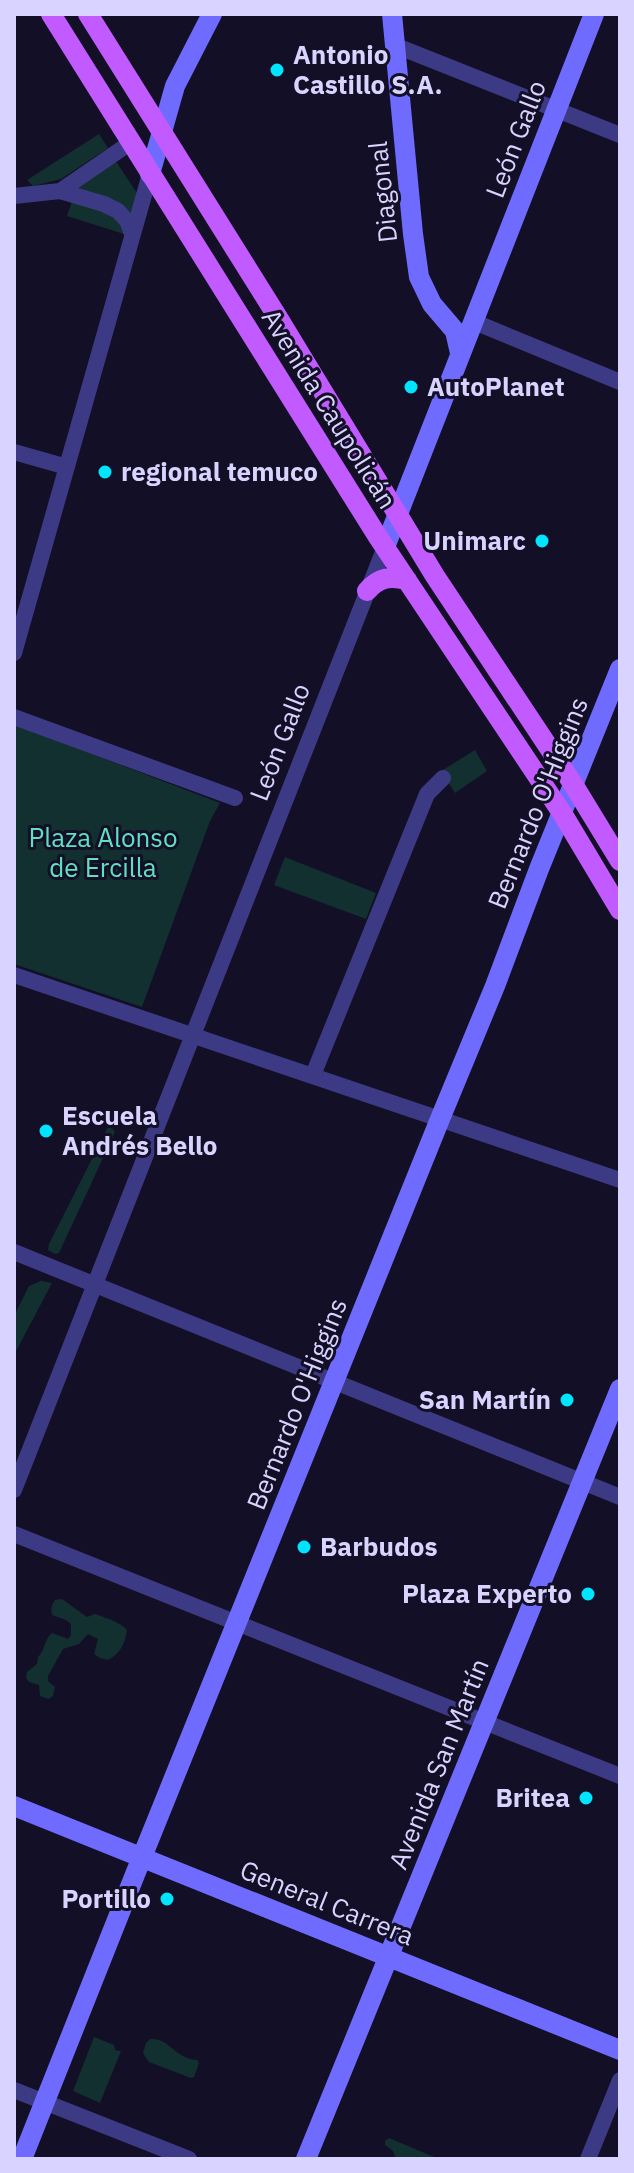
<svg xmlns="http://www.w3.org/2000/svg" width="634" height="2173" font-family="'IBM Plex Sans',sans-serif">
<rect width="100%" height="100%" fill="#130f26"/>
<path fill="#12302f" d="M99,134l9,14 -47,31 -28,7 -6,-6z
M115,160l24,36 -8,22 -59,-29z
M72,201c25,7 42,6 52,33l-57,-18z
M14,724l206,79 -10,18 -68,186 -128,-43z
M475,750l12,21 -32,22 -14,-22z
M285,857l91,36 -10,26 -92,-34z
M108,1127l5,2 2,3 -56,121 -4,1 -7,-4 1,-6z
M41,1281l11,2 -38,72v-39l15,-30z
M62,1599l25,18 8,-3c9,3 27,9 32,16 -2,14 -7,24 -19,30l-8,-2 -6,-4 4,-15 -10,-5 -9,10 -16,5 -15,27v5l7,6 -2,9 -4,3 -9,-3 -1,-11 -10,-3 -3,-4 1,-6 10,-8 1,-7c7,-6 6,-18 14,-24l16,6 3,-4v-11l-5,-4 -14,-5c-1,-6 -1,-10 3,-15z
M94,2037l20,8 1,5 6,1 -21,52 -27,-12z
M150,2039c21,-1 23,19 47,21l2,3 -5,14 -3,1 -42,-16 -6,-9 3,-10z
M389,2138l50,21h-43l-3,-8 -8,-6v-4z"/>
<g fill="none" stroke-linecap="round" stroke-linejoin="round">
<path stroke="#3d3a85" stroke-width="16" d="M394,45l226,90
M60,191l70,-48
M14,196l46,-5 44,13 14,7 9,10 5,13
M472,321l148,61
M14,452l53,15
M14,653l136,-479
M14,717l221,81
M14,975l606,205
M313,1075l114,-281 16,-16
M14,1252l606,245
M14,1490l371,-943
M14,1534l606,242
M14,2090l175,69
M588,2159l32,-79"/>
<path stroke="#6f6bff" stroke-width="20" d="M392,14l21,220 6,43 13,27 23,27 5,22
M150,174l25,-88 37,-72
M385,547l209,-533
M14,1806l606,244
M22,2159l114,-287 304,-753 55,-133 44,-117 81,-200
M306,2159l314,-770"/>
<path stroke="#c25bff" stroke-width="20" d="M51,14l327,523 184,276 58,97
M88,14l189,302 158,260 138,208 47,77
M367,591c12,-14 23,-15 40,-11"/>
</g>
<g fill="#00e5ff" stroke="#130f26" stroke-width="3">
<circle cx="277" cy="70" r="8"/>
<circle cx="411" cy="387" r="8"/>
<circle cx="105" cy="472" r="8"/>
<circle cx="542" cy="541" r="8"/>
<circle cx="46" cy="1131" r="8"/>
<circle cx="567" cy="1400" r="8"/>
<circle cx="304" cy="1547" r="8"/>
<circle cx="588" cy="1594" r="8"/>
<circle cx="586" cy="1798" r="8"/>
<circle cx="167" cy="1899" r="8"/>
</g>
<g text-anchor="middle" stroke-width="6" stroke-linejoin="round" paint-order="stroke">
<g font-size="26" font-weight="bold" fill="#d9d4ff" stroke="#130f26" text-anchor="start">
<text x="293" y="64">Antonio<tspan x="293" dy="30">Castillo S.A.</tspan></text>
<text x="427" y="396">AutoPlanet</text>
<text x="121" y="481">regional temuco</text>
<text x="526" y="550" text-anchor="end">Unimarc</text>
<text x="62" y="1125">Escuela<tspan x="62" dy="30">Andrés Bello</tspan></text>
<text x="551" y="1409" text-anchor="end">San Martín</text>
<text x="320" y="1556">Barbudos</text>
<text x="572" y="1603" text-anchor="end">Plaza Experto</text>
<text x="570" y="1807" text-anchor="end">Britea</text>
<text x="151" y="1908" text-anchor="end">Portillo</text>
</g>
<g font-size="26" fill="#d9d4ff" stroke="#130f26">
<text transform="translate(516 139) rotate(-69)" y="9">León Gallo</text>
<text transform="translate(383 192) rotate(-96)" y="9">Diagonal</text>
<text transform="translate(329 409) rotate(58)" y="9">Avenida Caupolicán</text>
<text transform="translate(280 742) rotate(-69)" y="9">León Gallo</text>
<text transform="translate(538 803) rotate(-68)" y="9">Bernardo O'Higgins</text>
<text transform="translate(297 1404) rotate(-68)" y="9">Bernardo O'Higgins</text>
<text transform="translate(439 1764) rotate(-68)" y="9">Avenida San Martín</text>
<text transform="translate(327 1903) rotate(22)" y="9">General Carrera</text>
</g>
<g font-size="26" fill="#5fe0c0" stroke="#130f26">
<text x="103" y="847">Plaza Alonso<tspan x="103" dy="30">de Ercilla</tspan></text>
</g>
</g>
<rect width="634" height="2173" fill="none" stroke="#d9d4ff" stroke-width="32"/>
</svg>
